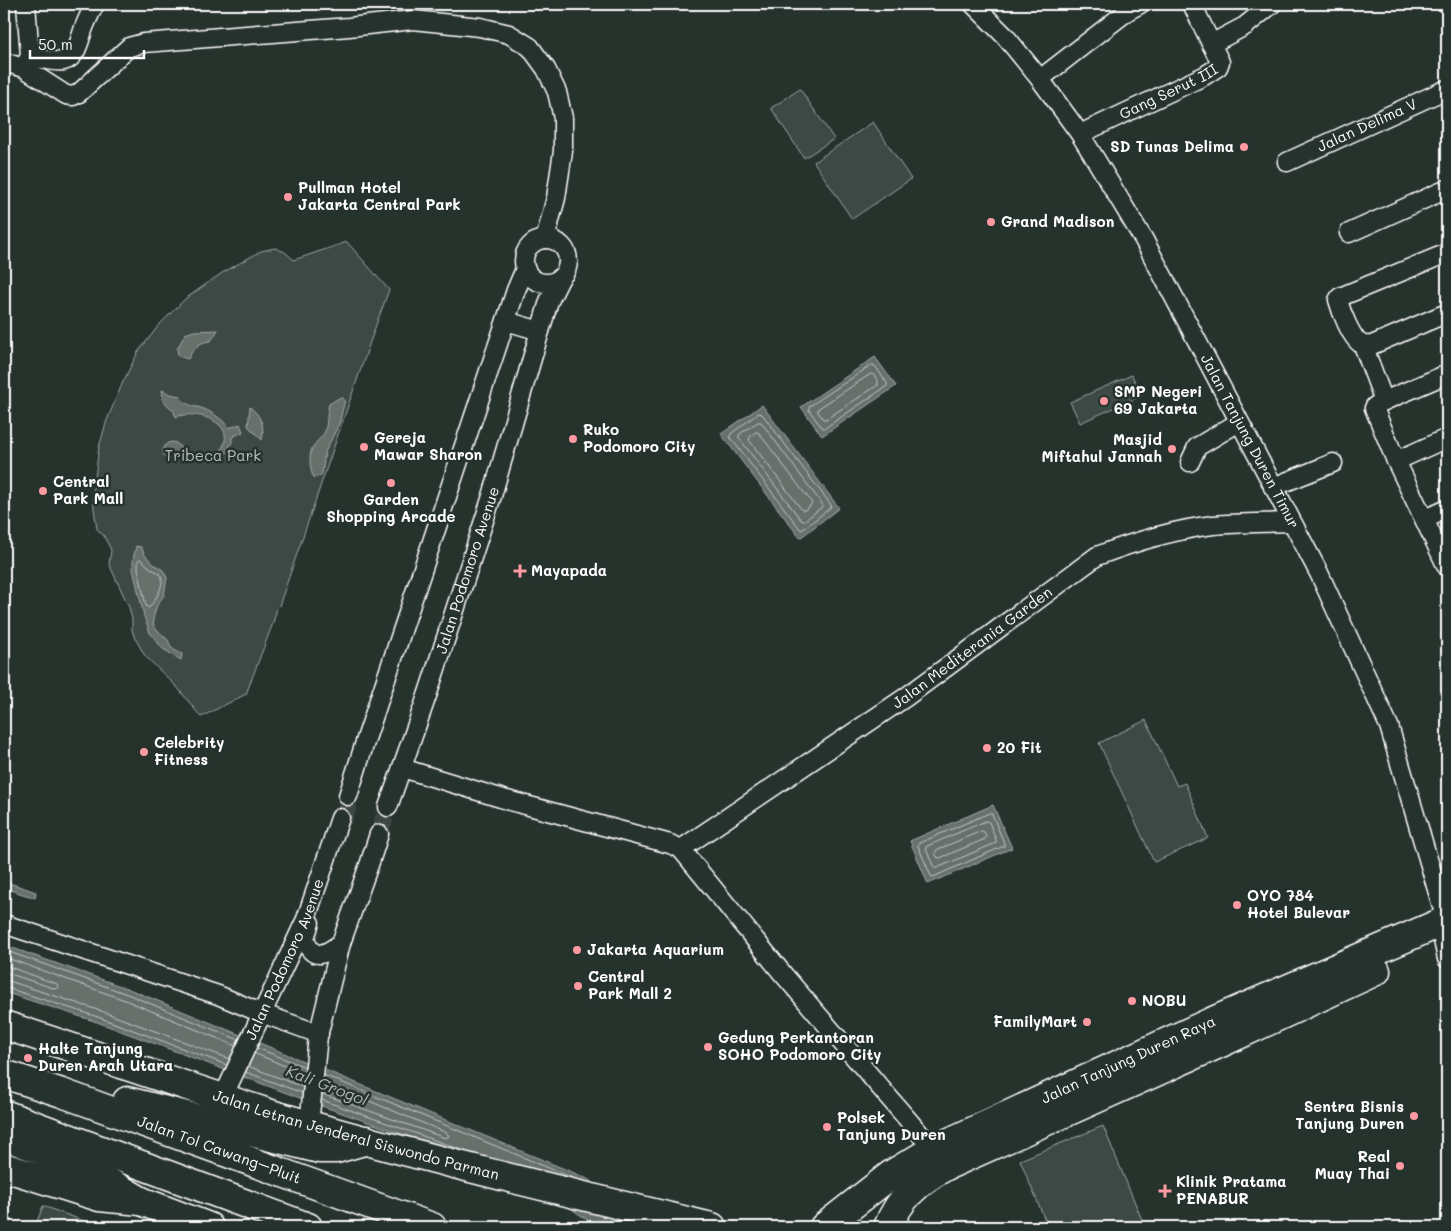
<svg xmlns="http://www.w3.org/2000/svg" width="1451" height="1231" font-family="Mali,sans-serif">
	<rect width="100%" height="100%" fill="#26332d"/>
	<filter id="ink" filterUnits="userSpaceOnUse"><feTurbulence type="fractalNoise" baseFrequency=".02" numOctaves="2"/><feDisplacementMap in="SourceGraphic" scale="10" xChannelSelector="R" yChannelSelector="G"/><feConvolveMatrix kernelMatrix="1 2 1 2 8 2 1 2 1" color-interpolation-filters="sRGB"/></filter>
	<g filter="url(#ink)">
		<g fill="#3e4944" stroke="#9ea4a2">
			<polygon points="800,89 834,139 804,158 771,108"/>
			<polygon points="873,122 911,179 852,219 814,162"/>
			<polygon points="347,242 389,290 377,322 279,606 277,608 273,623 246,694 201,717 177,687 145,656 134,636 132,630 132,619 129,607 109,564 111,550 104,536 97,529 94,509 93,493 99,447 107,420 123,382 138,352 160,324 185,299 222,273 261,251 275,248 285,252 294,260"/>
			<polygon points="1132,375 1141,396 1080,423 1070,402"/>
			<polygon points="1146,720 1177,786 1185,783 1208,838 1154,862 1099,743"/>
			<polygon points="1103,1126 1145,1227 1048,1227 1020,1160"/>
			<polygon points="43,1206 100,1227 35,1227"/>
		</g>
		<g fill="#67706c" stroke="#a4a9a7">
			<path d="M218,330L211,341C198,342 194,348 188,359L178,356L177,349L185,334L194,331Z"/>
			<polygon points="875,357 896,386 822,436 801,407"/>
			<path d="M162,390L170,394L180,396C185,407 194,405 204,409C213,413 224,420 229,428L240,424L243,432L232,437V442L227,453L221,450C239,423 196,409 176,417L173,410L163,401Z"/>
			<path d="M339,398H343L345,400L339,424L325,452L322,474L320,476L314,478C310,472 309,458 311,451C313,443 322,439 325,431C328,422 326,413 329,404Z"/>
			<polygon points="762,405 839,508 800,538 721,434"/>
			<path d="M250,407C261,416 265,426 262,440L248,426Z"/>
			<circle cx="172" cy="451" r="9"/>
			<polygon points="136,546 141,547 145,555 152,563 163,570 167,578 164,595 157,605 153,619 154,627 168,640 171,647 174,650 182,654 181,660 163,649 150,633 144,616 133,569 133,560"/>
			<polygon points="993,805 1012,848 928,884 910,841"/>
			<polygon points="4,881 36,892 35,898 4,888"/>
			<polygon points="4,945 129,989 584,1177 666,1227 598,1227 570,1208 488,1164 316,1104 97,1022 4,992"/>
		</g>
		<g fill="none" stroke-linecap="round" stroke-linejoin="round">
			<g stroke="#c2c6c4" stroke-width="1">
				<polygon points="872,365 875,366 887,383 887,386 825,428 822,428 809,410 809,407"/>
				<polygon points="871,374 873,374 878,381 878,385 826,419 823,419 818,412 818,409"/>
				<polygon points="759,413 762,414 831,505 830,508 802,530 800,529 730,437 731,434"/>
				<polygon points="758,422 761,422 822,504 822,507 804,521 801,520 739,438 739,435"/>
				<polygon points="756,432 759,433 812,503 811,505 805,510 802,510 749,440 750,437"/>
				<path d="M140,559C144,561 146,564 149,567C152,570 157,571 160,574C167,583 154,602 149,608L146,606L138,569V561Z"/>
				<polygon points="990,813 992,814 1004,843 1004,846 933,877 931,876 918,846 918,844"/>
				<polygon points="986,821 989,822 996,840 996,843 937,868 934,868 926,849 926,847"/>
				<polygon points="982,831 984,832 986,836 985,839 940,858 937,857 935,853 937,850"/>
				<polyline points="4,950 127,994 239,1040"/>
				<polyline points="4,957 125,1000 236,1046"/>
				<polyline points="4,965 57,984 59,987 56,989 10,974 4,973"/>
				<polyline points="4,981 9,981 101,1011 230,1059"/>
				<polyline points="4,987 98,1017 227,1065"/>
				<polyline points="257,1048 305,1067"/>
				<polyline points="254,1053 304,1074"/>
				<polyline points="248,1066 303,1087"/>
				<polyline points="246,1072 302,1093"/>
				<polyline points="324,1075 573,1178"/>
				<polyline points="322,1094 445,1138 449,1136 447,1133 323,1082"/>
				<polyline points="322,1100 465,1151"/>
			</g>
			<g stroke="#3c4742" stroke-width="18" stroke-dasharray="18 9" stroke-linecap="butt">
				<polyline points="343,820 351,797"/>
				<polyline points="379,834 388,807"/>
			</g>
			<defs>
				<g id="minor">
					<path id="s1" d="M973,4L1005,36L1040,79L1080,134L1102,170L1144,240L1319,573L1389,726L1446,920"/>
					<polyline points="1211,44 1245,26 1272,4"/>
					<path d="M30,56C40,58 54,63 64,61C78,58 80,36 85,25C88,18 91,11 95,4"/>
					<polyline points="4,62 24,68 66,95 73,96 79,93 129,47 144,43 349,27 413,20 480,27 509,34 530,47 546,69 557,92 563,118 563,151 556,198 545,239"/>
					<polyline points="25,65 30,56 26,4"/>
					<polyline points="1040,79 1129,10 1140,4"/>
					<path id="s2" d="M1080,134L1204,76L1218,67L1220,62L1192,4"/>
					<path id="s3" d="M1287,162L1447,89"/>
					<polyline points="1349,233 1447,189"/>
					<circle cx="546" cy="261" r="22"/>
					<path d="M1447,253L1340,297L1338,300C1341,311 1351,338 1361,344C1364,346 1368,345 1372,345L1447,313"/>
					<polyline points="506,321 540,331"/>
					<polyline points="1363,345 1384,401"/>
					<polyline points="1447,374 1384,401 1375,406 1374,408 1396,461 1447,567"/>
					<polyline points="1396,461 1447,438"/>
					<polyline points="1190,462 1197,447 1239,422"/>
					<polyline points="1273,487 1333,463"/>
					<polyline points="1425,519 1447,509"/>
					<polyline points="402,768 507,800 670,844 681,849 783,974 939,1156"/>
					<polyline points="348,796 367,736 516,290 525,269"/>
					<path id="s4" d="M388,807L428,693L492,496L540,331L549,301L560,279"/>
					<path id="s5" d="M681,849L906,697L1097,556C1134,542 1173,530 1213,525C1239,523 1265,523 1291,522"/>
					<path d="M310,923L305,938C312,963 326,954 341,943"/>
					<polyline points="4,924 218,995 261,1013 319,1034"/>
					<polyline points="1443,940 1447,959"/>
					<path id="s6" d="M223,1097L306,919L340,818"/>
					<polyline points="309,1125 318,1036 341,943 370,862 379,834"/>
				</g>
				<g id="primary">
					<path id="s7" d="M824,1227L892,1174L934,1149L1213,1021L1447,920"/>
					<path d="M888,1227C899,1198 919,1181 946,1166L1223,1042L1376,971"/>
				</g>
				<g id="trunk">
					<path id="s8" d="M4,1025L274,1115C419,1157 566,1192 712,1227"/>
					<polyline points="4,1167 99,1197 141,1201 209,1227"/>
				</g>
				<g id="motorway">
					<path id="s9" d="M4,1074L62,1093L432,1227"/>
					<polyline points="127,1101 319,1149 336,1149 367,1140"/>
					<polyline points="4,1114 308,1227"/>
					<polyline points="4,1136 76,1163 141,1201"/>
				</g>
			</defs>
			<use href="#minor" stroke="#fff" stroke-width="21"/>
			<use href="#primary" stroke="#fff" stroke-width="31"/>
			<use href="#trunk" stroke="#fff" stroke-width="31"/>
			<use href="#motorway" stroke="#fff" stroke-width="31"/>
			<use href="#minor" stroke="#26332d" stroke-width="18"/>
			<use href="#primary" stroke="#26332d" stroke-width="28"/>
			<use href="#trunk" stroke="#26332d" stroke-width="28"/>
			<use href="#motorway" stroke="#26332d" stroke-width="28"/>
		</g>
	</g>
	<g fill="#ff9aa2" stroke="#26332d" stroke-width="2">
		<circle cx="1244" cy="147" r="5"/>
		<circle cx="288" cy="197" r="5"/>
		<circle cx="991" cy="222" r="5"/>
		<circle cx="1104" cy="401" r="5"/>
		<circle cx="573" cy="439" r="5"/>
		<circle cx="364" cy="447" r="5"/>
		<circle cx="1172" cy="449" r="5"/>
		<circle cx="391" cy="483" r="5"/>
		<circle cx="43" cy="491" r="5"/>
		<path d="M517.5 563.5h5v5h5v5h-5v5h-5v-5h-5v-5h5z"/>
		<circle cx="987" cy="748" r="5"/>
		<circle cx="144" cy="752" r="5"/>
		<circle cx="1237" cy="905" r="5"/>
		<circle cx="577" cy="950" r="5"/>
		<circle cx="578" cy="986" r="5"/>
		<circle cx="1132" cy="1001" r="5"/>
		<circle cx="1087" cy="1022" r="5"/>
		<circle cx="708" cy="1047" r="5"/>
		<circle cx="28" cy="1058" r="5"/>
		<circle cx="1414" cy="1116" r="5"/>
		<circle cx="827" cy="1127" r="5"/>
		<circle cx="1400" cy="1166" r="5"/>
		<path d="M1162.5 1183.5h5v5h5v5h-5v5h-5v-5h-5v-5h5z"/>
	</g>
	<g text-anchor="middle" stroke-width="5" stroke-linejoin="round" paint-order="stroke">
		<g font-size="15" fill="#fff" stroke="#26332d">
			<text dy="5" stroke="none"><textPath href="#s2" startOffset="98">Gang Serut III</textPath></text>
			<text dy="5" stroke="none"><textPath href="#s3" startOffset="88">Jalan Delima V</textPath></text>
			<text dy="5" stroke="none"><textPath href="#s1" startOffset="520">Jalan Tanjung Duren Timur</textPath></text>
			<text dy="5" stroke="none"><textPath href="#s4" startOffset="250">Jalan Podomoro Avenue</textPath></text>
			<text dy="5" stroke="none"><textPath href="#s5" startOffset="354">Jalan Mediterania Garden</textPath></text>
			<text dy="5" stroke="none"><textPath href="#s6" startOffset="151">Jalan Podomoro Avenue</textPath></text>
			<text dy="5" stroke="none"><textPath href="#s7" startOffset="349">Jalan Tanjung Duren Raya</textPath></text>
			<text dy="5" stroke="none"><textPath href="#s8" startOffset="369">Jalan Letnan Jenderal Siswondo Parman</textPath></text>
			<text dy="5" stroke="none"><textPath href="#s9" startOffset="228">Jalan Tol Cawang–Pluit</textPath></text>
		</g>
		<g font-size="15" font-weight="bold" fill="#fff" stroke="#26332d" text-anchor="start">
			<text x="1234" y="152" text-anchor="end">SD Tunas Delima</text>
			<text x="298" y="193">Pullman Hotel<tspan x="298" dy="17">Jakarta Central Park</tspan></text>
			<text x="1001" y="227">Grand Madison</text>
			<text x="1114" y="397">SMP Negeri<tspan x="1114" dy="17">69 Jakarta</tspan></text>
			<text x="583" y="435">Ruko<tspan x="583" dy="17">Podomoro City</tspan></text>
			<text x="374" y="443">Gereja<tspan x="374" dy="17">Mawar Sharon</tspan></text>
			<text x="1162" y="445" text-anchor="end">Masjid<tspan x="1162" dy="17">Miftahul Jannah</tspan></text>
			<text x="53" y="487">Central<tspan x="53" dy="17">Park Mall</tspan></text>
			<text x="391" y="505" text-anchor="middle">Garden<tspan x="391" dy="17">Shopping Arcade</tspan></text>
			<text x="531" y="576">Mayapada</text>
			<text x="154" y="748">Celebrity<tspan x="154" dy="17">Fitness</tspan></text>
			<text x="997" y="753">20 Fit</text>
			<text x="1247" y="901">OYO 784<tspan x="1247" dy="17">Hotel Bulevar</tspan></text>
			<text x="587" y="955">Jakarta Aquarium</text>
			<text x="588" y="982">Central<tspan x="588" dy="17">Park Mall 2</tspan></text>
			<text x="1142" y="1006">NOBU</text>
			<text x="1077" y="1027" text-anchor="end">FamilyMart</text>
			<text x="718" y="1043">Gedung Perkantoran<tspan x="718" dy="17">SOHO Podomoro City</tspan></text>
			<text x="38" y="1054">Halte Tanjung<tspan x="38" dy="17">Duren Arah Utara</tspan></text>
			<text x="1404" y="1112" text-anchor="end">Sentra Bisnis<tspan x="1404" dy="17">Tanjung Duren</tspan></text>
			<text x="837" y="1123">Polsek<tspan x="837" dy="17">Tanjung Duren</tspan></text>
			<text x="1390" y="1162" text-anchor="end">Real<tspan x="1390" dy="17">Muay Thai</tspan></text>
			<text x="1176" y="1187">Klinik Pratama<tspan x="1176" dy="17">PENABUR</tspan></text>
		</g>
		<g font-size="15" fill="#bbbfbe" stroke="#26332d">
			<text x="213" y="461">Tribeca Park</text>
		</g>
		<g font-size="16" font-style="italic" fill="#b3b8b6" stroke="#26332d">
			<text transform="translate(327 1085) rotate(21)" y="6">Kali Grogol</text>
		</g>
	</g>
	<rect width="1451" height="1231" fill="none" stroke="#26332d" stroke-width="20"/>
	<rect x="10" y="10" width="1431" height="1211" fill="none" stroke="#fff" stroke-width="2" filter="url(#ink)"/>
	<path d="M30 50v8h114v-8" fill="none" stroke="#ffffff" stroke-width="2.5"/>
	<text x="38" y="50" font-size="15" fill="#ffffff" stroke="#26332d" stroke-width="4" paint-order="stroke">50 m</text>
</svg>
